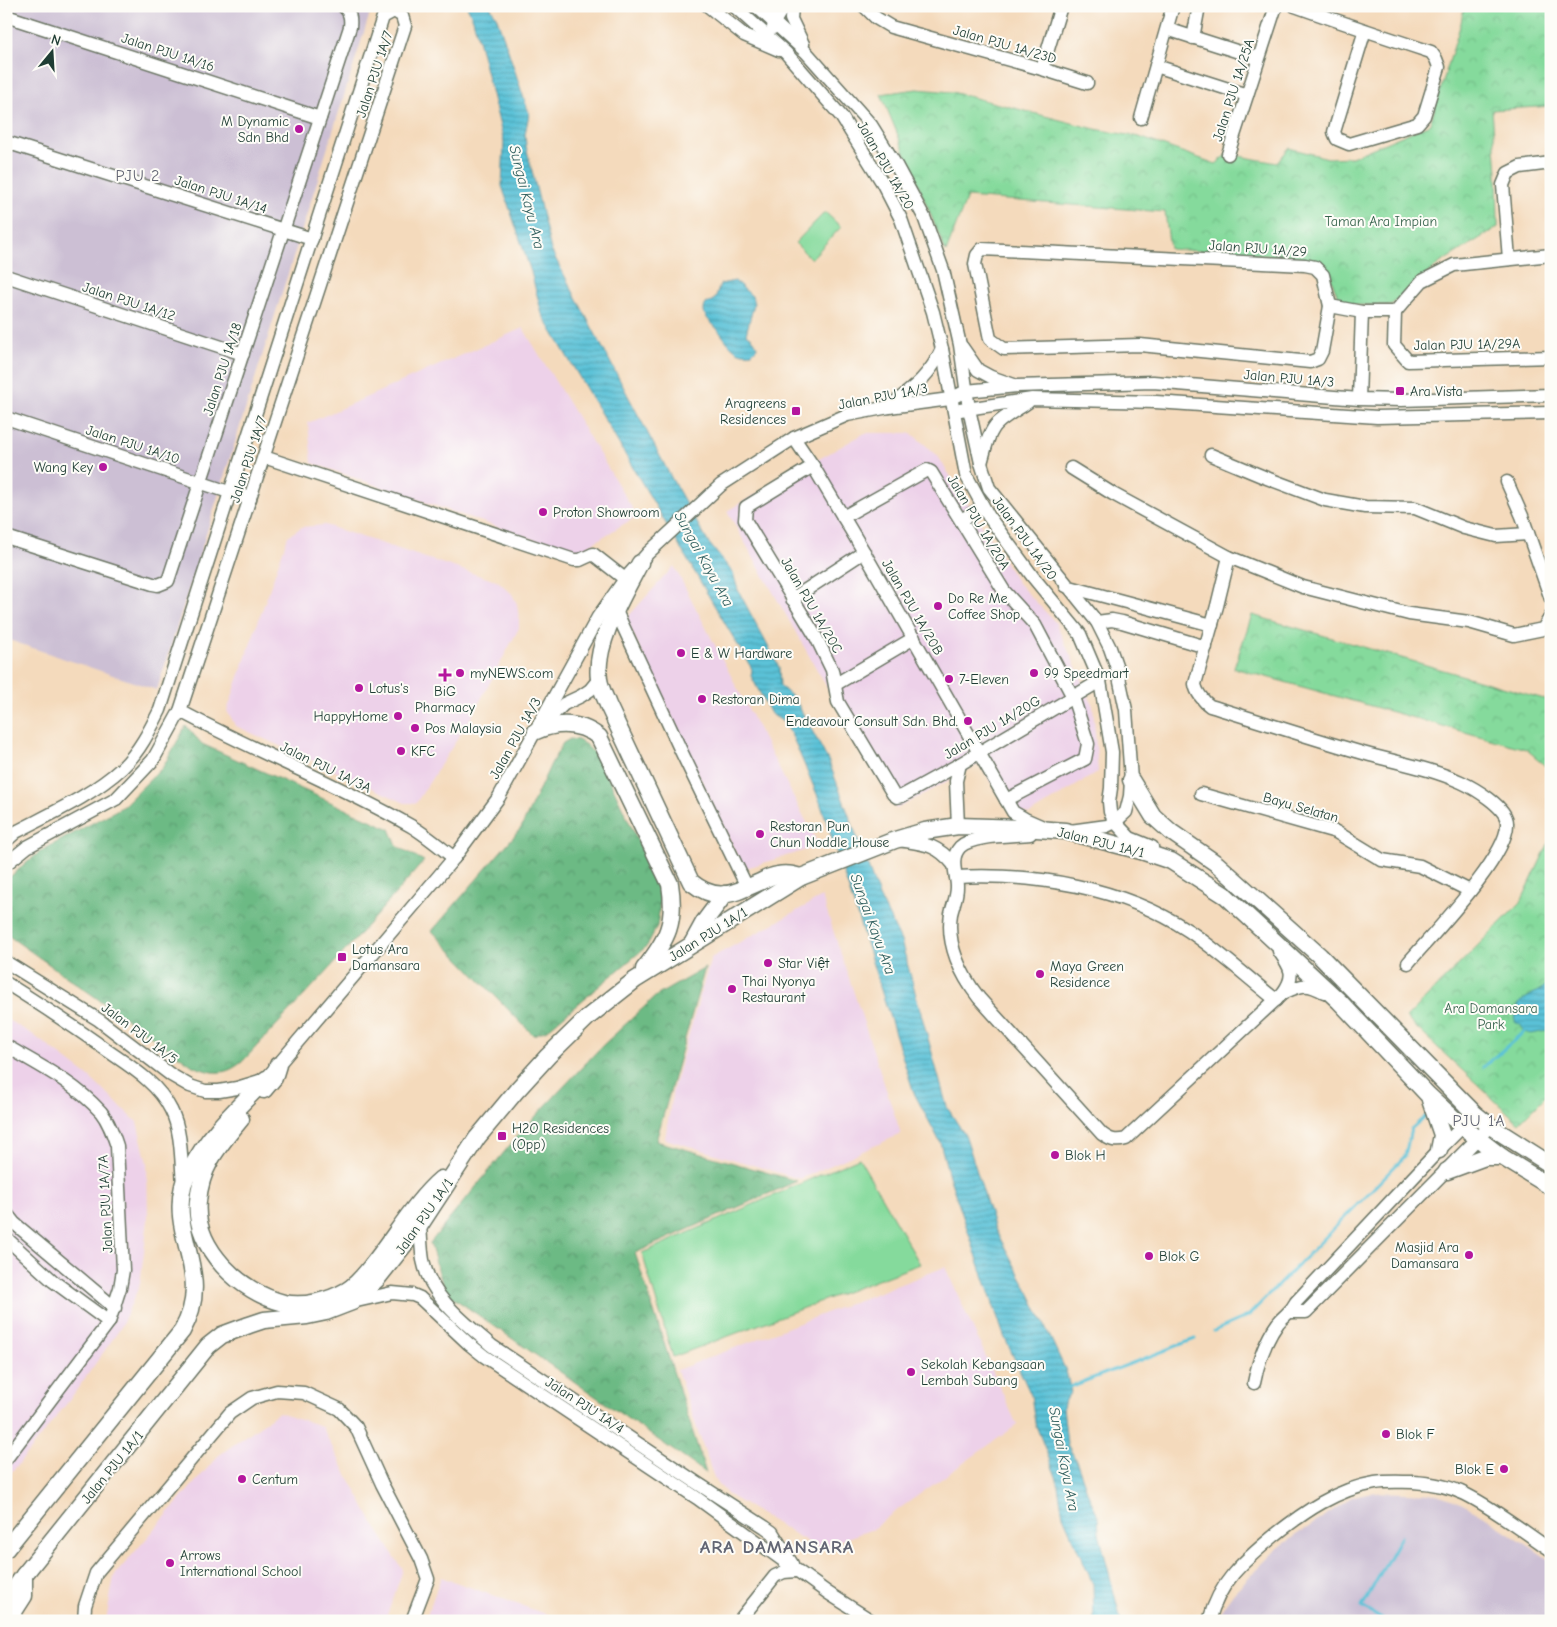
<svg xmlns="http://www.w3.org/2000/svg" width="1557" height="1627" font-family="'Comic Neue',sans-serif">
	<defs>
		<pattern id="forest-crowns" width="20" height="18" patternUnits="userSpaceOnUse" patternTransform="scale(1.25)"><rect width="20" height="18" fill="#6cba84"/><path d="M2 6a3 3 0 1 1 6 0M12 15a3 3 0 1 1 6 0" fill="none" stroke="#58986d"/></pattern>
		<pattern id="park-crowns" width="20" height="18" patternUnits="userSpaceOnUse" patternTransform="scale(1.25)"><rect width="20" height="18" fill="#85da9c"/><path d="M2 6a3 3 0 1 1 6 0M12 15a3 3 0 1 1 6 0" fill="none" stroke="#72bc87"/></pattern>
		<pattern id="water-rules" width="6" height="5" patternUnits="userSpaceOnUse" patternTransform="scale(1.25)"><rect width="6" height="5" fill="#5bc2d8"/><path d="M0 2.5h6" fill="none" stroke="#4b9fb0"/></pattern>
	</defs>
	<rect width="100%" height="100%" fill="#fdfcf7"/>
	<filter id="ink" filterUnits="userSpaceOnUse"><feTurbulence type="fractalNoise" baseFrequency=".02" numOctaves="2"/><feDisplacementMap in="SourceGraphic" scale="10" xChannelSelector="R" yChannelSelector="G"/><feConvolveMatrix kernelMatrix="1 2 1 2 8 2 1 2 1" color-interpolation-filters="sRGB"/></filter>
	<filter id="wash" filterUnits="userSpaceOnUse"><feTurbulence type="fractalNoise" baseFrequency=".0096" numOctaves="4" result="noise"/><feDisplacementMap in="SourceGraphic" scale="20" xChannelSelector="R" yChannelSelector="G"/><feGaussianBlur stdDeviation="1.12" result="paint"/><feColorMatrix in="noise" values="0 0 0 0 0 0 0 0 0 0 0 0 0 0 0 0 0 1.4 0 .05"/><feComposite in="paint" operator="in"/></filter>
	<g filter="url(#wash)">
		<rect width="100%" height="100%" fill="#f4dabc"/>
		<g fill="#edd1e9">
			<polygon points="523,328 637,516 575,554 312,463 308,423"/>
			<polygon points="865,433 911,433 937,455 1018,583 1055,622 1082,680 1093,706 1098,772 1030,814 1013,812 979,764 896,809 727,511"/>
			<polygon points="325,525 499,582 512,594 517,604 519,620 519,628 472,716 416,803 405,803 236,726 227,711 288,536 302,527"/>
			<polygon points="674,566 819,846 743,869 626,619"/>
			<polygon points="822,897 901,1134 800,1179 665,1139 673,1089 711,958"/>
			<polygon points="6,1019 32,1034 88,1076 137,1122 147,1163 148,1219 140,1284 120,1329 68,1402 18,1465 6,1477"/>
			<polygon points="945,1267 1017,1425 889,1516 873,1529 818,1548 727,1494 714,1478 677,1370"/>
			<polygon points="279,1412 321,1426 372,1521 403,1570 385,1621 106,1621 114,1576 218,1456"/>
			<polygon points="441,1577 565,1621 425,1621"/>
		</g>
		<g fill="#ccbfd4">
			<polygon points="6,6 360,6 371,10 157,690 6,639"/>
			<polygon points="1372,1492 1436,1494 1455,1500 1483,1515 1551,1561 1551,1621 1219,1621 1223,1607 1234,1592 1278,1548 1354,1496"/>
		</g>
		<g fill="url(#forest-crowns)" stroke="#467c5c">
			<path d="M186,726L202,744L390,829L397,846L424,861L329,969L242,1062C224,1076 213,1074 193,1066L6,934V880L41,851L122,807L163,767Z"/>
			<polygon points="570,739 578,740 586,745 599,758 647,860 660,894 659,913 657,926 647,946 547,1030 533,1035 432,931 521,828 551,764 563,743"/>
			<polygon points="705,968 656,1141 797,1181 635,1253 706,1473 445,1292 430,1243 519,1134 602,1046 656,996"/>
		</g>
		<g fill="url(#park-crowns)" stroke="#528c68">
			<polygon points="1464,6 1548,6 1551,8 1551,106 1492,110 1497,172 1498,227 1440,263 1391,305 1358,305 1340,302 1327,268 1290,257 1170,249 1165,212 967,197 946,252 881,94 917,89 952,92 1095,129 1139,137 1216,164 1228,154 1277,163 1289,148 1328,158 1352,157 1430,124 1461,23"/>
			<polygon points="1252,615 1551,701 1551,770 1526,749 1234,668"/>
			<polygon points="1551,838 1551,1091 1519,1123 1406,1018 1521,902"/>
		</g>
		<g fill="#85da9c" stroke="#528c68">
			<polygon points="825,212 841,227 811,259 795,243"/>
			<polygon points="859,1158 920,1264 673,1357 642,1253"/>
		</g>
		<g fill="url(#water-rules)" stroke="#3d8086">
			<polygon points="467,6 490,6 496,16 508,50 529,114 525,134 526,146 551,250 672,479 708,542 733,573 738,590 779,667 780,686 795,699 829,762 879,896 901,941 947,1107 966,1137 995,1229 1031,1296 1066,1371 1071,1392 1065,1400 1063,1407 1067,1444 1076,1460 1090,1499 1098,1515 1099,1533 1121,1621 1094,1621 1093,1584 1063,1516 1057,1479 1035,1423 1031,1395 1004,1336 949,1176 940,1142 914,1093 851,896 819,799 793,738 784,722 771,714 751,676 752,669 542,314 531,272 502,186 504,142 473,19"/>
			<path d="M735,281L752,296L754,304L746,334C752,337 756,341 757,348L752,353C734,356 728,342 718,330C712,322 699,315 706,304L715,299L720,284Z"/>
			<polygon points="1551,983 1551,1030 1531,1034 1524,1032 1521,1025 1515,1022 1516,1011 1520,1002"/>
		</g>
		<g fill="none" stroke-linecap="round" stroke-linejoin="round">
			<g stroke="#5bc2d8" stroke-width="3">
				<polyline points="1483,1067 1526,1030"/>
				<polyline points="1214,1331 1248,1316 1405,1156 1411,1129 1428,1114"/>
				<polyline points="1067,1388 1195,1339"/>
				<polyline points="1385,1621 1362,1607 1401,1536"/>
			</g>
		</g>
	</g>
	<g filter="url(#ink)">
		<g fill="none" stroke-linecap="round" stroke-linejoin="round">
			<defs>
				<g id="minor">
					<polyline points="708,6 744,35 779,50"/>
					<polyline points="734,6 786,53 841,116 882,182 901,219 933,312 942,349 966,475 989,517 1033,577 1080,634 1100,681 1112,752 1111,788 1109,802 1110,812 1115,822 1130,838 1152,847"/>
					<polyline points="756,6 806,52 871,125 897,167 924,217 943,270 960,345 969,409 981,463 989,488 1097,622 1110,648 1117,668 1126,710 1131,780 1130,796 1126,812 1115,822 1107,826 1070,831"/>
					<polyline points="792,6 791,19 803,44"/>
					<polyline points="864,6 876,18 891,27 1042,69 1087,83"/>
					<path d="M1295,6C1340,22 1385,37 1431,52L1436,59L1439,67L1424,116L1417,124L1349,144L1337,139L1334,132L1365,30"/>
					<polyline points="6,16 320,118"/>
					<polyline points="773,28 774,22 784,6"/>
					<polyline points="1167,29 1258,58"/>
					<polyline points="1193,38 1199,6"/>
					<polyline points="1156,66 1247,95"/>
					<polyline points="1042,69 1061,6"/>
					<polyline points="1141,118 1173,6"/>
					<polyline points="6,142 312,239"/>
					<polyline points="1228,154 1276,6"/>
					<polygon points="982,249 1305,265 1315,267 1323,275 1330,306 1322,351 1318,359 1310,362 1140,345 1004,349 990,339 975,264 977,255"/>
					<polyline points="1509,259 1503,185 1508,173 1520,167 1551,163"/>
					<polyline points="6,276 243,354"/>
					<polyline points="1330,306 1362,312 1395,312"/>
					<polyline points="1395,312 1394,345 1408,361 1551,357"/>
					<polyline points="1395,312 1422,281 1454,265 1551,255"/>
					<polyline points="962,347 978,370 991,377 1014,385"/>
					<polyline points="1359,399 1362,312"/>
					<path d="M889,407C912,389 930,376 942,349"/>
					<polyline points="960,410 1032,399 1156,402 1377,417 1551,413"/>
					<polyline points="6,418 250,499"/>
					<polyline points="794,438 813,466 864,552 1013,812 1025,819 1041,826"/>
					<polyline points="1211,455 1264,477 1325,500 1365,507 1415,508 1464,528 1496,536 1528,534"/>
					<polyline points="264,457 574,560 580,560 593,554 630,583"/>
					<path d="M981,463C985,450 988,432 998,423C1007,415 1018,409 1028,402"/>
					<polyline points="813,466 746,507 745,520 816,637 832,670 838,702 893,794 897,797 902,796 960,764 1100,681"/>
					<polyline points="1071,468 1113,494 1229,557 1303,587 1409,614 1469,622 1514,635 1543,629 1551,616"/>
					<polyline points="1507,482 1522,516 1551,599"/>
					<polyline points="843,517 927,470 931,472 1004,591 1035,625 1073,697 1088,744 1085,759 1006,800"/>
					<polyline points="961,520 983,507"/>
					<path d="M6,537L153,584L158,585L168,581L350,27C351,18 350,12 343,6"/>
					<path d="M1229,557L1217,606L1195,684C1196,692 1204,702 1210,706C1263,722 1316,740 1370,755C1400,763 1432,769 1461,782C1474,788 1507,807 1507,823C1509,856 1431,936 1408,963"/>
					<polyline points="1066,586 1212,625"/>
					<polyline points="792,599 864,552"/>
					<polyline points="616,611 682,753 747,887"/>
					<polyline points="1097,622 1112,620 1122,622 1206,647"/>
					<polyline points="836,684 914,638"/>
					<path d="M180,711C256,752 336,783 411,826C426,835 440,847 454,858"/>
					<polyline points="545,722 564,704 581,696 590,690 599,679"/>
					<polyline points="1201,794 1336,832 1382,860 1420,866 1470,891"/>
					<polyline points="958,826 956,781 960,764"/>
					<path d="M1030,834C1013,836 972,835 960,847C949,859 957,874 957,887C957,897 953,905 951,914C946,944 961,975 979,998L1102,1134C1110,1140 1115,1142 1126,1139L1283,993C1296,975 1291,968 1279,951"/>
					<path d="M898,840C923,844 936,843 953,864"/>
					<path d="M6,841L16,832C52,813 91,796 122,768C139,752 150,730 160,710L383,17L394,11L402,16L405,26L180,711L153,760L116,799L27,847L6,864"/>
					<path d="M956,877C1035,873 1122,887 1189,931C1220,952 1247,977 1276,1000"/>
					<polyline points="6,962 99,1020 171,1075 190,1086 205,1091 219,1091 237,1088 266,1079 454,858 499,797 598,617 625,579 648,553 721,485 794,438 847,415 889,407 950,399 966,391 1017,386 1153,382 1359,399 1401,400 1551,395"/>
					<path d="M6,983C41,1005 75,1027 108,1051C131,1067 158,1083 171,1110C182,1131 181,1161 183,1185"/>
					<path d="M1283,993C1301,985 1306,982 1324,992"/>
					<path d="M6,1046C39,1065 75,1083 101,1112C109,1122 113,1134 117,1146L123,1270L120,1288L109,1322L6,1459"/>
					<polyline points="6,1213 14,1223 115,1308"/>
					<path d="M420,1225C421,1236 421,1249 423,1260C430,1297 464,1322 492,1346L697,1483L765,1527L772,1532L792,1564"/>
					<polyline points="6,1238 53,1281 109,1322"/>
					<polyline points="352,1302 392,1293 413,1295 420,1298 469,1344 484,1356 697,1498 828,1593 872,1621"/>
					<polyline points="1291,1312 1306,1312 1490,1126"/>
					<path d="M1254,1383C1258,1362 1265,1341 1278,1323C1285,1314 1290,1314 1296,1302L1439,1150L1475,1114"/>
					<polyline points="84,1621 85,1606 96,1573 230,1413 252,1398 277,1391 304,1393 339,1409 356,1427 382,1484 421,1559 428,1579 412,1621"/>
					<polyline points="739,1621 775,1576 784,1572 796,1571"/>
					<path d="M1209,1621C1220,1580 1244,1561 1275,1535C1304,1512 1337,1489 1375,1483C1387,1481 1400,1482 1413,1482C1430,1483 1449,1486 1465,1494C1495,1509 1523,1531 1551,1550"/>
				</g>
				<g id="major">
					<path d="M640,563C624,594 594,643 599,679C600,687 605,697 608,705L691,882C717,903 732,894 760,882C765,879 772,876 778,875C786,873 793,875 801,877"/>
					<path d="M536,731C558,722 580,722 599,737L670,884C676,922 668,939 644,969"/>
					<polyline points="1131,780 1153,816 1171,832 1217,864 1320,956 1475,1114 1490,1126 1551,1165"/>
					<polyline points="693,942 704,922 725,894"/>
					<polyline points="264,1090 274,1078 278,1065"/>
					<polyline points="1430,1100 1442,1135 1439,1150"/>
					<path d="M241,1119C219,1146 201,1165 198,1201C193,1248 241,1293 284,1303C304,1307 329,1301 346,1291C357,1285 365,1274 373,1264C394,1238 416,1200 441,1179"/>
					<polyline points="1447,1171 1485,1157 1502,1157"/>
					<path d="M6,1549L182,1331C214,1275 170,1238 183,1186C184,1181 188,1175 191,1169C208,1134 239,1107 266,1079"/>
					<polyline points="6,1601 24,1575 208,1346 222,1335 249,1325 264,1320 307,1316 326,1312 352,1302 377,1279 420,1225 477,1138 517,1090 548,1056 588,1017 635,980 801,877 895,840 925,831 958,826 1023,828 1065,831 1141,851 1171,861 1226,896 1339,1001 1428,1095 1463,1127 1502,1157 1551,1187"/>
					<polyline points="8,1621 24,1596 24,1575"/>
				</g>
			</defs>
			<use href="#minor" stroke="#6a7464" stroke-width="15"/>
			<use href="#major" stroke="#6a7464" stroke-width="19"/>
			<use href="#minor" stroke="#fff" stroke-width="12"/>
			<use href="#major" stroke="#fff" stroke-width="16"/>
		</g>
	</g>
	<g fill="#b5179e" stroke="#fdfcf7" stroke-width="2">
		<circle cx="299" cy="129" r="5"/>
		<rect x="1395" y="386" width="10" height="10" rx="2.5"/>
		<rect x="791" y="406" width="10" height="10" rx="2.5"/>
		<circle cx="103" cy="467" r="5"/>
		<circle cx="543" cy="512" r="5"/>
		<circle cx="938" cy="606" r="5"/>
		<circle cx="681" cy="653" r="5"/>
		<circle cx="460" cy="673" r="5"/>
		<circle cx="1034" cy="673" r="5"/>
		<path d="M442.5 667.5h5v5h5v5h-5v5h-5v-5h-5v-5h5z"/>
		<circle cx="949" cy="679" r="5"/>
		<circle cx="359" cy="688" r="5"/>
		<circle cx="702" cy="699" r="5"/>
		<circle cx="398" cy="716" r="5"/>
		<circle cx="968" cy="721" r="5"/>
		<circle cx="415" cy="728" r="5"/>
		<circle cx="401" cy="751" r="5"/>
		<circle cx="760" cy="834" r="5"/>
		<rect x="337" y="952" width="10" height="10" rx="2.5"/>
		<circle cx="768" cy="963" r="5"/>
		<circle cx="1040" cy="974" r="5"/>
		<circle cx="732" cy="989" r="5"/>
		<rect x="497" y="1131" width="10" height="10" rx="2.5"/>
		<circle cx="1055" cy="1155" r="5"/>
		<circle cx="1469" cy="1255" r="5"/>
		<circle cx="1149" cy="1256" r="5"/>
		<circle cx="911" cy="1372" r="5"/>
		<circle cx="1386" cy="1434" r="5"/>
		<circle cx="1504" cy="1469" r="5"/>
		<circle cx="242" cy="1479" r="5"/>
		<circle cx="170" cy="1563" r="5"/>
	</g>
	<g text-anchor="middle" stroke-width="4" stroke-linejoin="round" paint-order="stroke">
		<g font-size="14" fill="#1f3d34" stroke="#fdfcf7">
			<text transform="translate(1005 44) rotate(16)" y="5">Jalan PJU 1A/23D</text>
			<text transform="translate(168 52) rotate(18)" y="5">Jalan PJU 1A/16</text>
			<text transform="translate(374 74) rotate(-72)" y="5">Jalan PJU 1A/7</text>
			<text transform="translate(1233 90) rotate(-72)" y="5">Jalan PJU 1A/25A</text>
			<text transform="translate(886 165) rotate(60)" y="5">Jalan PJU 1A/20</text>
			<text transform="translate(221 194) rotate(18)" y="5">Jalan PJU 1A/14</text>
			<text transform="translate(1258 248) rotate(4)" y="5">Jalan PJU 1A/29</text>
			<text transform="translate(129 301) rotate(18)" y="5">Jalan PJU 1A/12</text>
			<text transform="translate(1467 344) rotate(-1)" y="5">Jalan PJU 1A/29A</text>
			<text transform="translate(222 369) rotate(-72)" y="5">Jalan PJU 1A/18</text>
			<text transform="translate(1289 378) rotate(5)" y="5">Jalan PJU 1A/3</text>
			<text transform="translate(883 396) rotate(-11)" y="5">Jalan PJU 1A/3</text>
			<text transform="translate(133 444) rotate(18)" y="5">Jalan PJU 1A/10</text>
			<text transform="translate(248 459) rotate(-72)" y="5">Jalan PJU 1A/7</text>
			<text transform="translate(979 522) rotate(59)" y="5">Jalan PJU 1A/20A</text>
			<text transform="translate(1025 538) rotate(54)" y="5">Jalan PJU 1A/20</text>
			<text transform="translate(812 605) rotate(60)" y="5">Jalan PJU 1A/20C</text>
			<text transform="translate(913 607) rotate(60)" y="5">Jalan PJU 1A/20B</text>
			<text transform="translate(992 727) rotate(-31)" y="5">Jalan PJU 1A/20G</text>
			<text transform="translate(515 738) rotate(-61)" y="5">Jalan PJU 1A/3</text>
			<text transform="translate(326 767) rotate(26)" y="5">Jalan PJU 1A/3A</text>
			<text transform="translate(1301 807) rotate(16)" y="5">Bayu Selatan</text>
			<text transform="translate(1101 842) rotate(14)" y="5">Jalan PJU 1A/1</text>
			<text transform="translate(708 934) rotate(-32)" y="5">Jalan PJU 1A/1</text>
			<text transform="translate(140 1033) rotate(37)" y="5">Jalan PJU 1A/5</text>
			<text transform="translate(105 1204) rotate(-93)" y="5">Jalan PJU 1A/7A</text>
			<text transform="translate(424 1216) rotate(-55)" y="5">Jalan PJU 1A/1</text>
			<text transform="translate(585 1405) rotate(33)" y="5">Jalan PJU 1A/4</text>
			<text transform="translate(112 1467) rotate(-51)" y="5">Jalan PJU 1A/1</text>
		</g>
		<g font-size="14" fill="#1f3d34" stroke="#fdfcf7" text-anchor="start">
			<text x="289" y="126" text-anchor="end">M Dynamic<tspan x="289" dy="16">Sdn Bhd</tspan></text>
			<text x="1410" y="396">Ara Vista</text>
			<text x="786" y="408" text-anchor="end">Aragreens<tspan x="786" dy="16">Residences</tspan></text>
			<text x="93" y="472" text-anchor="end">Wang Key</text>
			<text x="553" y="517">Proton Showroom</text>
			<text x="948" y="603">Do Re Me<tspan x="948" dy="16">Coffee Shop</tspan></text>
			<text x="691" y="658">E &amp; W Hardware</text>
			<text x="470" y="678">myNEWS.com</text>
			<text x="1044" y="678">99 Speedmart</text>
			<text x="959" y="684">7-Eleven</text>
			<text x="369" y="693">Lotus's</text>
			<text x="445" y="696" text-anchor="middle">BiG<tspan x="445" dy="16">Pharmacy</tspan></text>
			<text x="712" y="704">Restoran Dima</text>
			<text x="388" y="721" text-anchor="end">HappyHome</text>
			<text x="958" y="726" text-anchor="end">Endeavour Consult Sdn. Bhd.</text>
			<text x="425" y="733">Pos Malaysia</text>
			<text x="411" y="756">KFC</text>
			<text x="770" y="831">Restoran Pun<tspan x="770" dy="16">Chun Noddle House</tspan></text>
			<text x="352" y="954">Lotus Ara<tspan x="352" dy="16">Damansara</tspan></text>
			<text x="778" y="968">Star Việt</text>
			<text x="1050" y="971">Maya Green<tspan x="1050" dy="16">Residence</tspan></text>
			<text x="742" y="986">Thai Nyonya<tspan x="742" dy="16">Restaurant</tspan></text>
			<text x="512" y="1133">H2O Residences<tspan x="512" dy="16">(Opp)</tspan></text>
			<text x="1065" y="1160">Blok H</text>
			<text x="1459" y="1252" text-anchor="end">Masjid Ara<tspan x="1459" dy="16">Damansara</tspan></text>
			<text x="1159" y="1261">Blok G</text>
			<text x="921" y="1369">Sekolah Kebangsaan<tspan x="921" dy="16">Lembah Subang</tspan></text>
			<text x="1396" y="1439">Blok F</text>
			<text x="1494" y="1474" text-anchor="end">Blok E</text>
			<text x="252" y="1484">Centum</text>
			<text x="180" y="1560">Arrows<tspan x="180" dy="16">International School</tspan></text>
		</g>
		<g font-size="14" fill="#38644e" stroke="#fdfcf7">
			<text x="1381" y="226">Taman Ara Impian</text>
			<text x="1491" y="1013">Ara Damansara<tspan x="1491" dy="16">Park</tspan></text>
		</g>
		<g font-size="15" font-style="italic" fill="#2e5e5d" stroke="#fdfcf7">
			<text transform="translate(527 197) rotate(76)" y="5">Sungai Kayu Ara</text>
			<text transform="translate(704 559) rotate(61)" y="5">Sungai Kayu Ara</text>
			<text transform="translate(873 924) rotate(70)" y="5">Sungai Kayu Ara</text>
			<text transform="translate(1064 1459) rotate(79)" y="5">Sungai Kayu Ara</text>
		</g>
		<g font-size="16" letter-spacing="1" fill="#626573" stroke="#fdfcf7">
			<text x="138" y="181">PJU 2</text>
			<text x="1479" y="1126">PJU 1A</text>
		</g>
		<g font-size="19" font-weight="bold" letter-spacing="1" fill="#626573" stroke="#fdfcf7">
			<text x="777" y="1553">ARA DAMANSARA</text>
		</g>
	</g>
	<rect width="1557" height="1627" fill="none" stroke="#fdfcf7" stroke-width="25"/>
	<g transform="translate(52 52) rotate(18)" stroke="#fdfcf7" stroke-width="4" paint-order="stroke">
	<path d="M0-4L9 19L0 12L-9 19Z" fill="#1f3d34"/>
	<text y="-8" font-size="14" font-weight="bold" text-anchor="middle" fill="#1f3d34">N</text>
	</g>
</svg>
